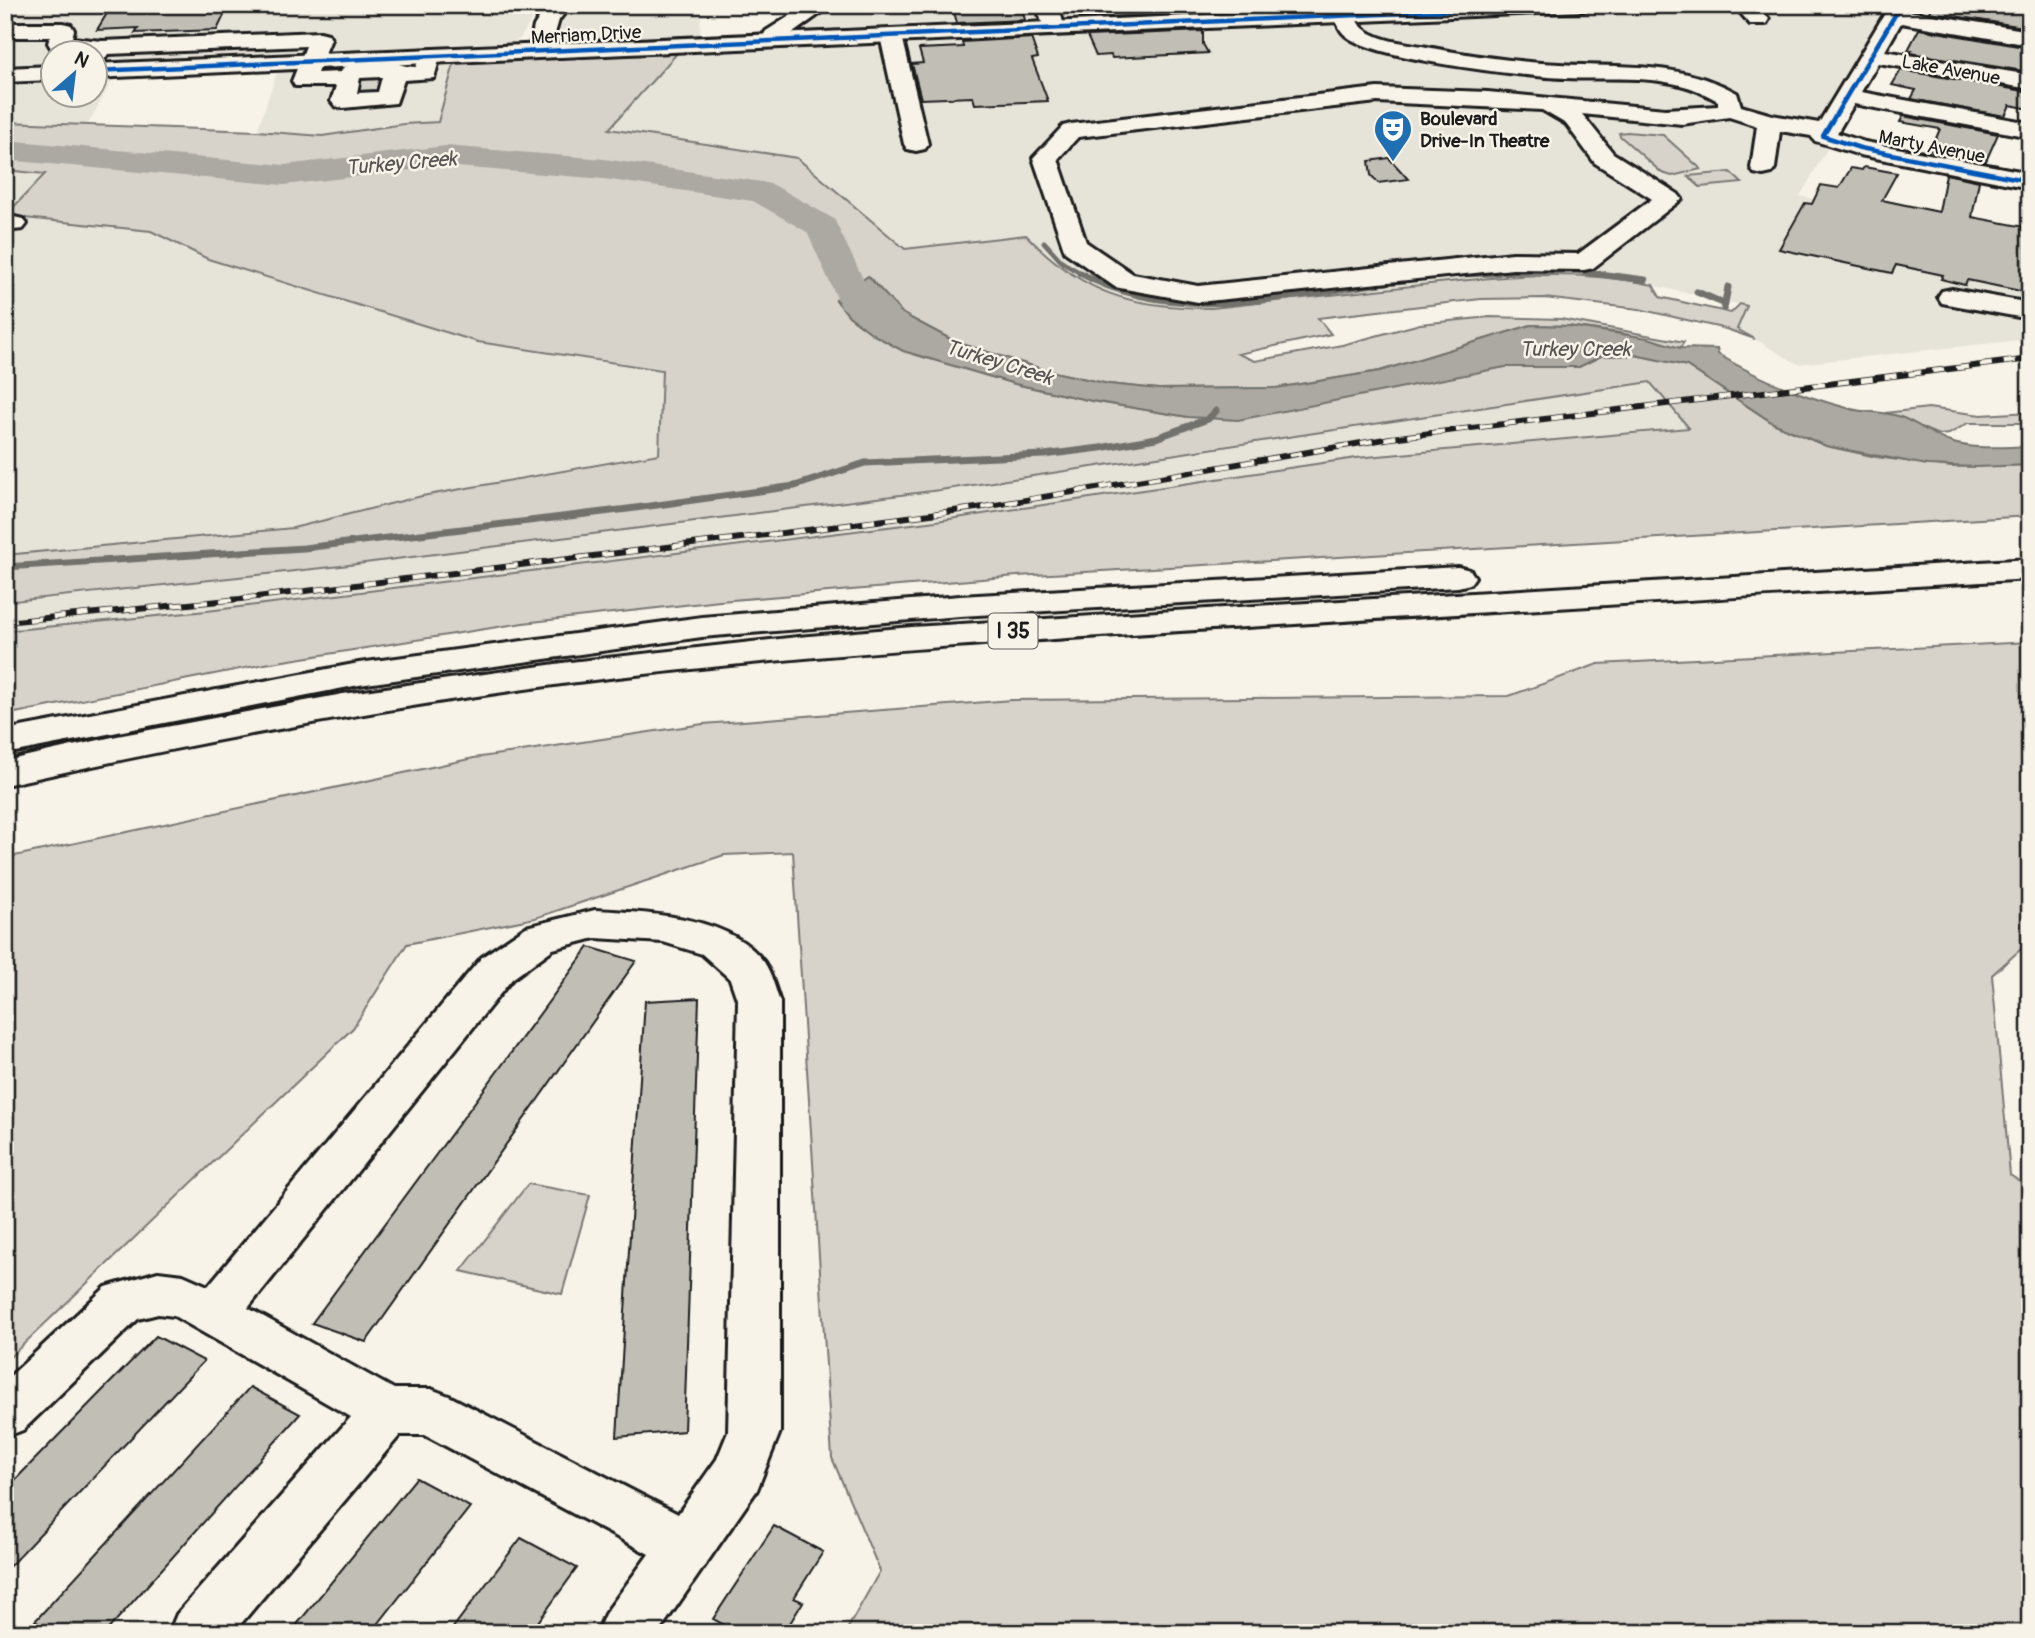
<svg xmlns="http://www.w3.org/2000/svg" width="2035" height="1638" font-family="Pangolin,sans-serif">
	<rect width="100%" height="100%" fill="#f7f3e8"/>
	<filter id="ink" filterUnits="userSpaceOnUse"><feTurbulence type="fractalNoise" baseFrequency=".0143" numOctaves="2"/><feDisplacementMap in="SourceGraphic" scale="14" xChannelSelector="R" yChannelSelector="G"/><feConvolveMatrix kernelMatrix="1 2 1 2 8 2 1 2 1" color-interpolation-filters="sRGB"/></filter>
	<g filter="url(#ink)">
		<g fill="#e6e3d9">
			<polygon points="5,5 241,5 241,8 522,5 536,12 520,39 501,47 95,64 94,52 52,52 52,66 5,68"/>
			<polygon points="827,5 1249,5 1250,6 1237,14 807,33 795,31"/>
			<polygon points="1614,5 1893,5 1830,144 1800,196 2030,244 2030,339 1798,364 1737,329 1746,306 1628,280 1561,273 1496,276 1212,308 1149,304 1121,299 1076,279 1044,254 1026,235 905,249 797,158 609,129 680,50"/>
			<polygon points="701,6 700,38 558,44 552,41 560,12"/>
			<polygon points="455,60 438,123 404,124 322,136 257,131 278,69"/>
			<polygon points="114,77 87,126 5,122 5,82 52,80 52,94 94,94 95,78"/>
			<polygon points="5,170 45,174 5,215"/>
			<polygon points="5,216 152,231 208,259 478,342 662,369 659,454 422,496 293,528 5,555"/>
			<polygon points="1650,382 1689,428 1352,459 936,521 207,611 5,631 5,602 341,566 940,490"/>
		</g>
		<g fill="#d7d3cb" stroke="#7a7874" stroke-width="2">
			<path d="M680,50L609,129L797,158L905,249L1026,235C1083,294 1131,308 1212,308C1276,301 1340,294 1403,287C1488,277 1569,267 1653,285L1660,297L1731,313L1740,304L1747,306L1737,329L1755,339L1726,329L1639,309L1544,298L1481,299L1318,318L1331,334L1238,354L1255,361L1342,345L1420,324L1490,317L1561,319L1684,342L1680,348L1621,333L1568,326L1531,325L1380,371L1276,388L1158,389L1109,384L1045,370L956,342L903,314L868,276L836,300L849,316L874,335L904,351L1015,384L1092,401L1188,417L1505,367H1579L1601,356L1636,355L1687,366L1773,423L1826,446L1876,457L1951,467L2030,465V516L1017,576L720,601L523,623L265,664L5,715V631L207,611L936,521L1356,458L1689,428L1650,382L940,490L341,566L5,602V555L293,528L422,496L659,454L662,370L478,342L208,259L151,231L5,216L45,174L5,170V122L257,131L322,136L404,124L438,122L455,60Z"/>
			<polygon points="1627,132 1663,135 1701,169 1672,176 1662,173 1620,136 1619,133"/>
			<polygon points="1730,172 1742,183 1700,187 1688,176"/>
			<polygon points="1928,408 1981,415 2030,412 2030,423 1968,423 1949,434 1939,435 1885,413"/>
			<polygon points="2030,642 2030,941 1992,975 2010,1175 2030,1188 2030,1633 845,1633 880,1571 832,1458 793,852 724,855 535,918 407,944 353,1028 5,1362 5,858 474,758 703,724 1012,700 1509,696 1598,664"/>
			<polygon points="528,1184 590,1195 562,1294 461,1271"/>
		</g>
		<path fill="#aca9a2" stroke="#72716c" stroke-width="2" d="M868,276L903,314L956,342L1045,370L1109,384L1158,389L1276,388L1380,371L1531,325L1568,326L1648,338L1680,348L1717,349L1718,354C1758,379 1805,397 1851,409C1866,413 1882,411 1898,416C1917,422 1934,437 1950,442C1974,450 2005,447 2030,446V465L1975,467L1927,465L1826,446L1773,423L1687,366L1635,355L1601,356L1579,367H1505L1238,420L1188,417L1092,401L1015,384L903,351L874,335L849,316L836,300Z"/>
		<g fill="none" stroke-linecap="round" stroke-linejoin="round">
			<g stroke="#72716c" stroke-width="5">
				<polyline points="1044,242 1063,263 1084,275"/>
				<polyline points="1457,274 1575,271 1604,275"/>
			</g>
			<g stroke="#72716c" stroke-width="7">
				<path d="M1080,273C1174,325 1287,296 1387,282"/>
				<polyline points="1591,273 1645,280"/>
				<polyline points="1457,274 1497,273"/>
				<polyline points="1697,292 1725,304"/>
				<polyline points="1724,308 1728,287"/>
				<polyline points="5,567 304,548 628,509 795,486 865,463 1044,455 1100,448 1156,438 1208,419 1216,411"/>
			</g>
			<polygon fill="#aca9a2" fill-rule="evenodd" points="5,140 284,165 446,146 604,159 762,182 774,185 834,219 870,293 921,326 926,334 921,342 907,346 893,342 841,307 807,232 753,201 604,179 446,166 284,185 5,160"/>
		</g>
		<g fill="#c0beb5" stroke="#1c1c1c" stroke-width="2">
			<polygon points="112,5 229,5 217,30 135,33 138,28 97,30"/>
			<polygon points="952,5 1021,5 1025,20 957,23"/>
			<polygon points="1074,5 1202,5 1203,13 1080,18"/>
			<polygon points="1932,5 2014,5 2030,8 2030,28 1929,12"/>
			<polygon points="1919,29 2030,48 2030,72 1910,53 1912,50 1908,50"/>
			<polygon points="1203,31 1203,44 1208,53 1112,58 1111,55 1096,56 1087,36"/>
			<polygon points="1031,38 1038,58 1032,59 1048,101 975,104 973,97 921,99 912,64 923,63 919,49 963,47 962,42"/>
			<polygon points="1901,70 2030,92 2030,109 2010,105 2005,116 1911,99 1916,90 1892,85"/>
			<polygon points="1903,116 1998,134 1986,161 1982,161 1931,150 1940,129 1900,122"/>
			<polygon points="1389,158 1408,179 1378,183 1371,175 1369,161"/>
			<polygon points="1864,167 1897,173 1882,200 1939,212 1946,174 1979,181 1972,217 2030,228 2030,293 1967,280 1965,285 1941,279 1943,275 1896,265 1892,273 1779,249 1805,203 1812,204 1821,185 1839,188 1851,168 1862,170"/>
			<polygon points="589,947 636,961 366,1342 312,1323"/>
			<polygon points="699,998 684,1431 617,1437 645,1001"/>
			<polygon points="156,1336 204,1361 5,1571 5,1490"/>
			<polygon points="250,1387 300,1414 105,1633 55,1633 35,1621"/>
			<polygon points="416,1478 470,1507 371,1633 290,1633"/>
			<polygon points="774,1526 823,1552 794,1598 803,1602 784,1633 739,1633 713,1619"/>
			<polygon points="521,1538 577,1568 530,1633 449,1633"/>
		</g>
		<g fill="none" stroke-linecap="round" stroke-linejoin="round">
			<polyline stroke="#d6d3c9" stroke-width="24" stroke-dasharray="24 12" stroke-linecap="butt" points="357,89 377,88"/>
			<defs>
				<g id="minor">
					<polygon points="547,5 571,5 559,20 548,57 532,57 529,52 534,26"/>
					<polygon points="807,5 832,5 786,38 784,46 768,46 763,36 766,31"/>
					<polygon points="1036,5 1058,5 1065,29 1062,34 1046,34"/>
					<polygon points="1253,5 1274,5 1283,19 1280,24 1264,24"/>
					<polygon points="1734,5 1756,5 1769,19 1766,24 1750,24"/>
					<path d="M1890,5H1911L1908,11L2030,31V45L1901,23L1885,51L2030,75V89L1878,63L1861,92L2030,123V137L1854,104L1837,133L1865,142L2030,173V188L1860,155L1815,141L1811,136L1780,131L1775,168L1772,173L1763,175L1754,173L1751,168L1757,126L1729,117L1682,124L1582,114L1613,153L1678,194L1682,199L1593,268L1584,270L1513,269L1198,302L1125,289L1115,287L1065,252L1033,158L1063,126L1071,124L1377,88L1488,92L1665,109L1718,106V101C1707,95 1696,89 1684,86C1646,75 1604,80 1566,78C1526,77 1371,59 1345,35C1340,31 1337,23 1334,17L1337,12H1353C1355,16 1357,23 1361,26C1374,40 1404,43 1422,46C1467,55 1513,62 1560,64C1622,68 1681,61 1737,93L1741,106L1772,115L1819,123ZM1377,102L1542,110L1566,124L1595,163L1652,199L1578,254L1513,253L1198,286L1133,274L1086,242L1058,159L1078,137Z"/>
					<path d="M5,23H63L71,25L74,30L72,38L102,41L320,32L328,34L331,39L317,73L341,72L344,67C359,63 377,63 393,63C401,64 407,67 416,67L421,52H437L440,57L434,78L404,80L396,103L343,108L335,106L331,101L336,86H295L292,81L306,46L108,54L102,63L94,65V52L51,48L48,43L50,37H5ZM382,77L378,92L357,93L360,78Z"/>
					<polygon points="891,29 899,31 902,36 928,144 925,149 916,151 907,149 904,144 880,36 883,31"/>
					<polygon points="5,215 23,219 27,224 23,229 5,231"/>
					<polygon points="1952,289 2030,303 2030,319 1942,303 1938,297 1942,291"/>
					<path d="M595,910C648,913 730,915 764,962C772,974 775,989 780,1002V1432L757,1490L658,1633H597L605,1614L649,1554L425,1435H400L233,1633H169L177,1614L351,1417L174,1316L158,1314L138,1319L23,1430L5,1437V1381L106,1287L158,1272L183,1275L208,1286L482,957L526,927ZM595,938L663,942L702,954L730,979L738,1002L728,1432L717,1459L678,1514L449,1396L431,1389H394L248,1308L512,979L553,949Z"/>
				</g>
				<g id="major">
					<polygon points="1433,5 1593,5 1590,9 1583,11 94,78 94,64"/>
					<polygon points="52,66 52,80 5,82 5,68"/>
				</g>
				<g id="highway">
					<path d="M2030,559V579C1774,595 1519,610 1263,626C1031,640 800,654 569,683C380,708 192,743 5,785V761L117,736L343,694L570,662L798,637L912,627Z"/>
					<polygon points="1458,567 1470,570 1475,577 1470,584 1458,587 960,616 702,637 359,685 5,754 5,730 359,663 702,617 960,596"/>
				</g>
			</defs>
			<use href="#minor" stroke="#1c1c1c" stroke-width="6"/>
			<use href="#major" stroke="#1c1c1c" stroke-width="6"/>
			<use href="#highway" stroke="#1c1c1c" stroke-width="6"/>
			<use href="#minor" fill="#f7f3e8" fill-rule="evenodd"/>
			<use href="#major" fill="#f7f3e8" fill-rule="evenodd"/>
			<use href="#highway" fill="#f7f3e8" fill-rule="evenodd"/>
			<defs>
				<polyline id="rail" points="5,622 240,599 824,528 984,507 1391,438 2030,359"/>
			</defs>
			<use href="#rail" stroke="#1c1c1c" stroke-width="6"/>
			<use href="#rail" stroke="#f7f3e8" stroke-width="4.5" stroke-dasharray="12" stroke-linecap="butt"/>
			<defs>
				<g id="cycleway">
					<polyline points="1901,5 1823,136 1860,148 2030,181"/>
					<polyline points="94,71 1583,5"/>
				</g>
			</defs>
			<use href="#cycleway" stroke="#f7f3e8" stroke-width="7"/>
			<use href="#cycleway" stroke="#0057b8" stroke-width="4.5"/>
		</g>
	</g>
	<defs>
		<symbol id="theatre-pin" viewBox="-11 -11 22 30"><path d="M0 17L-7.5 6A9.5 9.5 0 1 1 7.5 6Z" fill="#1f6fb2" stroke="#f7f3e8"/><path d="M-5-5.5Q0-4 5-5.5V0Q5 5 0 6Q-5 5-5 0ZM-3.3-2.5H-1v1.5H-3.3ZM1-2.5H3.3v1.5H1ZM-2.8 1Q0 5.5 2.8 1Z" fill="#fff"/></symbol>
	</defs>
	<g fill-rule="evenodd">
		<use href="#theatre-pin" x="1371" y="107" width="44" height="60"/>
	</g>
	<g text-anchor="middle" stroke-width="5" stroke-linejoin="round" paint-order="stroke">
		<g font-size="19" fill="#1c1c1c" stroke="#f7f3e8">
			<text transform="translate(586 34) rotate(-3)" y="7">Merriam Drive</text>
			<text transform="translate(1951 69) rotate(10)" y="7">Lake Avenue</text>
			<text transform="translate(1932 146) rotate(11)" y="7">Marty Avenue</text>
		</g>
		<g font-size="19" font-weight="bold" fill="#1c1c1c" stroke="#f7f3e8" text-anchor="start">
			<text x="1420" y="125">Boulevard<tspan x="1420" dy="22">Drive-In Theatre</tspan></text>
		</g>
		<g font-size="21" font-style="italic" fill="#565452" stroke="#f7f3e8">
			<text transform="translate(401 163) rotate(-5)" y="7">Turkey Creek</text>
			<text x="1575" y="356">Turkey Creek</text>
			<text transform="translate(999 362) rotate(17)" y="7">Turkey Creek</text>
		</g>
		<rect fill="#f7f3e8" stroke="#5e5c59" stroke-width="2" x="988.5" y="613.5" width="49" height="35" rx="5"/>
		<g font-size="21" font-weight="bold" fill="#1c1c1c">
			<text x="1013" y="638">I 35</text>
		</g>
	</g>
	<rect width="2035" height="1638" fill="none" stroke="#f7f3e8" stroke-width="28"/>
	<rect x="14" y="14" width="2007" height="1610" fill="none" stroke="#1c1c1c" stroke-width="2.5" filter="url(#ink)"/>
	<g transform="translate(74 74) rotate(28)"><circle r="33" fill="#f7f3e8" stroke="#9f9d96" stroke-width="2"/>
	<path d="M0-5L12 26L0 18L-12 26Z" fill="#1f6fb2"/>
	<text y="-10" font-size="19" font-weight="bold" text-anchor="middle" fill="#1c1c1c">N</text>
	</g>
</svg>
